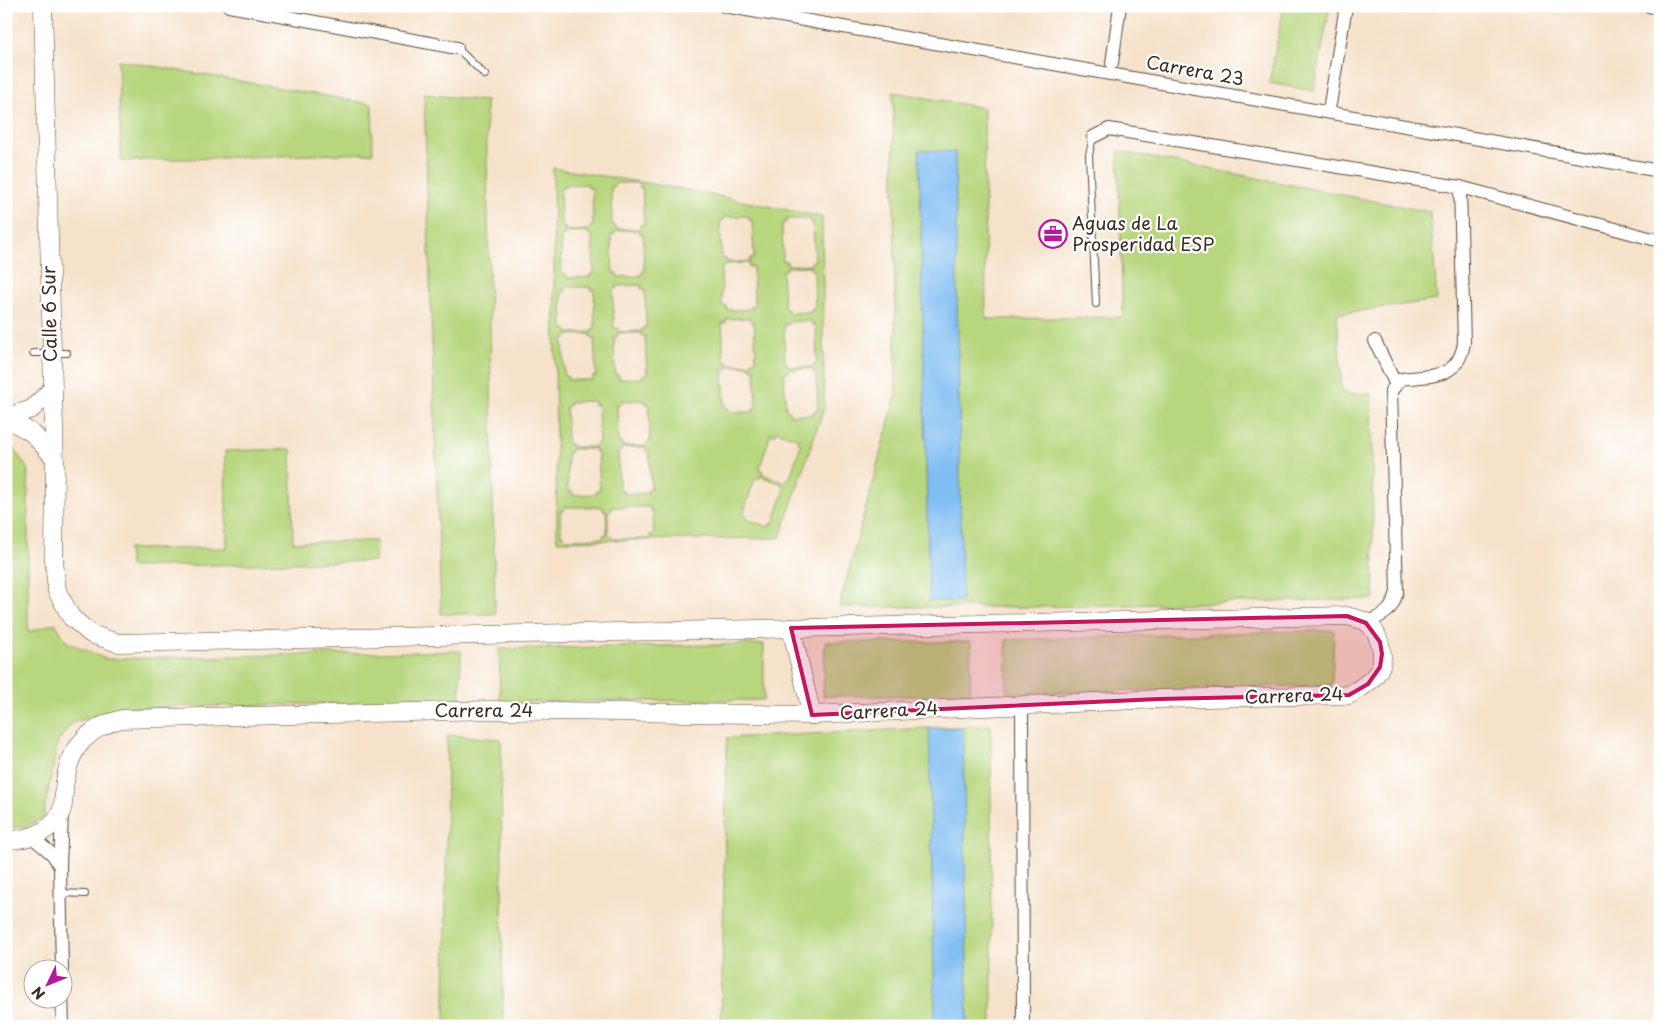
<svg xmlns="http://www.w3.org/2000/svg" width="1666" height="1032" font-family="'Playpen Sans',sans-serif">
	<rect width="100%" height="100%" fill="#fff"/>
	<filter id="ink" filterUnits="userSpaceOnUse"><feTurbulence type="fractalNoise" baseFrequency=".02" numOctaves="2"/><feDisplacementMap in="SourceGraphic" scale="10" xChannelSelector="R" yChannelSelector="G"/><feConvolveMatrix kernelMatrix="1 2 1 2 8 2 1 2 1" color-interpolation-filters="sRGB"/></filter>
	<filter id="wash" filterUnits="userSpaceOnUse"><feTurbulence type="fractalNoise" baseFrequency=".0096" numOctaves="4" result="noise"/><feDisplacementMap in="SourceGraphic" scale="20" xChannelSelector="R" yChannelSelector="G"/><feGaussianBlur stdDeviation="1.12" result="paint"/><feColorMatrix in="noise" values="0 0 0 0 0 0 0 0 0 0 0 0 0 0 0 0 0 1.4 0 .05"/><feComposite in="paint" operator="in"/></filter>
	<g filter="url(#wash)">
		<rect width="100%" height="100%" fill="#f6e2ca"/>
		<g fill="#b7d67d" stroke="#79804e" fill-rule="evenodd">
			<polygon points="1284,6 1330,6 1314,91 1269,83"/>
			<polygon points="118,60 372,104 373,153 121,161"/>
			<polygon points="893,92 984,108 986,319 1123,317 1118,151 1430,212 1437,300 1337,314 1342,393 1371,394 1374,599 1033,607 839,607 896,395"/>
			<polygon points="424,94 486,101 495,614 441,614"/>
			<path d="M553,168L688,190L822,217L824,408L780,538L557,541ZM615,183H639V187H642L644,225H640V229H616V226L612,225L611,187H614ZM588,184V188H592L593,226L590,227L589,230L565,231V227H561L560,189L564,188V185ZM748,216L749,220H752L754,258H750V262H726V259L722,258L720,221L724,220V217ZM786,219H809L810,222H813L815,261H812L811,265H787V261H783L782,223H786ZM639,230L640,234H643L644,272L641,273V276L617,277V273H613L611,235L615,234V231ZM565,232H588L589,235H592L594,274H590V277L566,278V274H562L561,236H564ZM749,263V267H753L754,306H751V309L727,310L726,306H722L721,268L725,267V264ZM810,266L811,270H814L815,308H812V312L788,313V309L784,308L782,270H786L787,267ZM641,285V289H645L646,327L643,328L642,331L618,332V328H614L613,290L617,289V286ZM566,287H590V290H594L595,329H592V332L568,333L567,329H563L562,291H566ZM750,318L751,322H754L756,360L752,361V364L728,365V361H724L722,323H726V319ZM812,321V325H816L817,363H814L813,367H789V364L785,363L784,325H788V322ZM618,333H641L642,336H645L647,374L643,375V378L619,379V375H615L614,337H617ZM591,334V338H594L596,376H593L592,380H568V377L564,376L563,338H567V335ZM727,366H751V369H755L756,407L753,408V412H729V408H725L723,370H727ZM789,369H812L813,372H816L818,410L814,411V414L790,415V411H786L784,373L788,372ZM645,400V403L649,404L650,442H647L646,446H622V443L618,442L617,404H621V401ZM594,401V405H598L599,443L596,444L595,447H572L571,444H567L566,406L570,405V402ZM776,431L799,439L798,443L801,444L789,480L786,479L785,482L762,474L763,471L759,470L771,433L775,435ZM645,447L646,451H649L651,489L647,490V493L623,494V490H619L618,452L621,451L622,448ZM571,449H595V452H598L600,490L596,491V494L572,495V491H568L567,453H570ZM760,476L783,484L782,487L785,488L773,524H770L769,527L746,519L747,515L743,514L755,478L759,479ZM564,507H603V510L606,511L607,535H603V538L565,539L564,535H561L560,511H564ZM612,507H650V511H653L654,535H650V539H612V536L608,535V512L611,511Z"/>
			<polygon points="6,445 13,448 28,469 28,632 55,623 67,642 106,659 461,651 460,701 118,708 72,723 58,741 43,818 25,827 6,827"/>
			<polygon points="291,449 293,542 376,541 375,561 130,567 128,549 227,548 225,451"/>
			<polygon points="1334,630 1332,685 1007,694 1006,640"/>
			<polygon points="825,642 971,642 970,696 823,696"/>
			<polygon points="764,644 764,700 500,702 499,649"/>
			<polygon points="991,725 992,1026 721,1026 727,738"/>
			<polygon points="447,735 501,739 503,1026 445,1026"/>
		</g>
		<g fill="#80bdf3" stroke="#5e7488">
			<polygon points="919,150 955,152 962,601 929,601"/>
			<polygon points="929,728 963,728 968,1026 935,1026"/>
		</g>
	</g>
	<g filter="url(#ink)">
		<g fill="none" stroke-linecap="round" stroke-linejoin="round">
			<defs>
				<g id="lane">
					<polyline points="457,48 485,75"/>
					<polyline points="1093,137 1089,155 1096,304"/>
					<polyline points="33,353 67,353"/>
					<polyline points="61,893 85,894"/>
				</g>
				<g id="street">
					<polyline points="229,6 457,48"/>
					<polyline points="724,6 1660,171"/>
					<polyline points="1649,6 1660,8"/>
					<polyline points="1112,63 1120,6"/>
					<polyline points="1330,104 1346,6"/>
					<path d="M1093,137L1109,129L1460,187L1464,343C1458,380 1431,375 1401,379L1391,391L1397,592C1391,613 1385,614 1366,623"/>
					<polyline points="1460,187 1660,241"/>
					<polyline points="1375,341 1395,383"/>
					<polyline points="1022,705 1023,1026"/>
					<polyline points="62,812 60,867 62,970"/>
					<polyline points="32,837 53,855 60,867"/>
					<polyline points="62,991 63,1026"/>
				</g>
				<g id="secondary">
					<polyline points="6,417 32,409 52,389"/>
					<polyline points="6,418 32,433 53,456"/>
					<polyline points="791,628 812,715"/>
					<path d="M6,840C27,840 52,833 61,812C65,803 63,790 65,781C70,747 89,727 122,719L491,710L812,715L1159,699L1349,695C1360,688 1374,681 1380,668C1386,654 1378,630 1366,622C1361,619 1353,618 1347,616L118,643L91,634L71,617L57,591L54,560L55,466L43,6"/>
				</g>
			</defs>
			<use href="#lane" stroke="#574638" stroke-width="8"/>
			<use href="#street" stroke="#574638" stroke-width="14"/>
			<use href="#secondary" stroke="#574638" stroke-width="19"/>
			<use href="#lane" stroke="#fff" stroke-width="6"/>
			<use href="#street" stroke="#fff" stroke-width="12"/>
			<use href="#secondary" stroke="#fff" stroke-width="18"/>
		</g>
	</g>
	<path fill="#c2185b" fill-opacity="0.2" stroke="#c2185b" stroke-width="4" stroke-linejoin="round" d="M1347,616L1366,623L1380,642L1382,654L1380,667L1368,684L1349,695L1159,699L812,715L791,628Z"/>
	<defs>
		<symbol id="office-ring" viewBox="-11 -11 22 22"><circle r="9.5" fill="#fff" stroke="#b5179e" stroke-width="1.5"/><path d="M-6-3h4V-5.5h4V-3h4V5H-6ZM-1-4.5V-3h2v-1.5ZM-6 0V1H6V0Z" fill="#b5179e"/></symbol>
	</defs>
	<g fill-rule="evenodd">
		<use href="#office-ring" x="1037" y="218" width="32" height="32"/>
	</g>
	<g text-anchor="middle" stroke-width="4.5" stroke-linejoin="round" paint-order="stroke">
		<g font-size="18" fill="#3b2a1e" stroke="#fff">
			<text transform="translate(1195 71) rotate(10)" y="6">Carrera 23</text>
			<text transform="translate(50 314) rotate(-91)" y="6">Calle 6 Sur</text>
			<text transform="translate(1294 696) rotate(-2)" y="6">Carrera 24</text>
			<text x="484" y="717">Carrera 24</text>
			<text transform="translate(889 711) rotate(-3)" y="6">Carrera 24</text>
		</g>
		<g font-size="18" fill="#3b2a1e" stroke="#fff" text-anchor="start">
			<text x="1072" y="230">Aguas de La<tspan x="1072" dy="21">Prosperidad ESP</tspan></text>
		</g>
	</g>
	<rect width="1666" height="1032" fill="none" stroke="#fff" stroke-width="25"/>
	<g transform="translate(48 984) rotate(227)"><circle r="24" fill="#ffffff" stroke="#b1aaa5"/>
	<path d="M0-4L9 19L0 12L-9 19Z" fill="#b5179e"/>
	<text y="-8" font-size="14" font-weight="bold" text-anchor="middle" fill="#3b2a1e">N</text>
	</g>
</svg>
